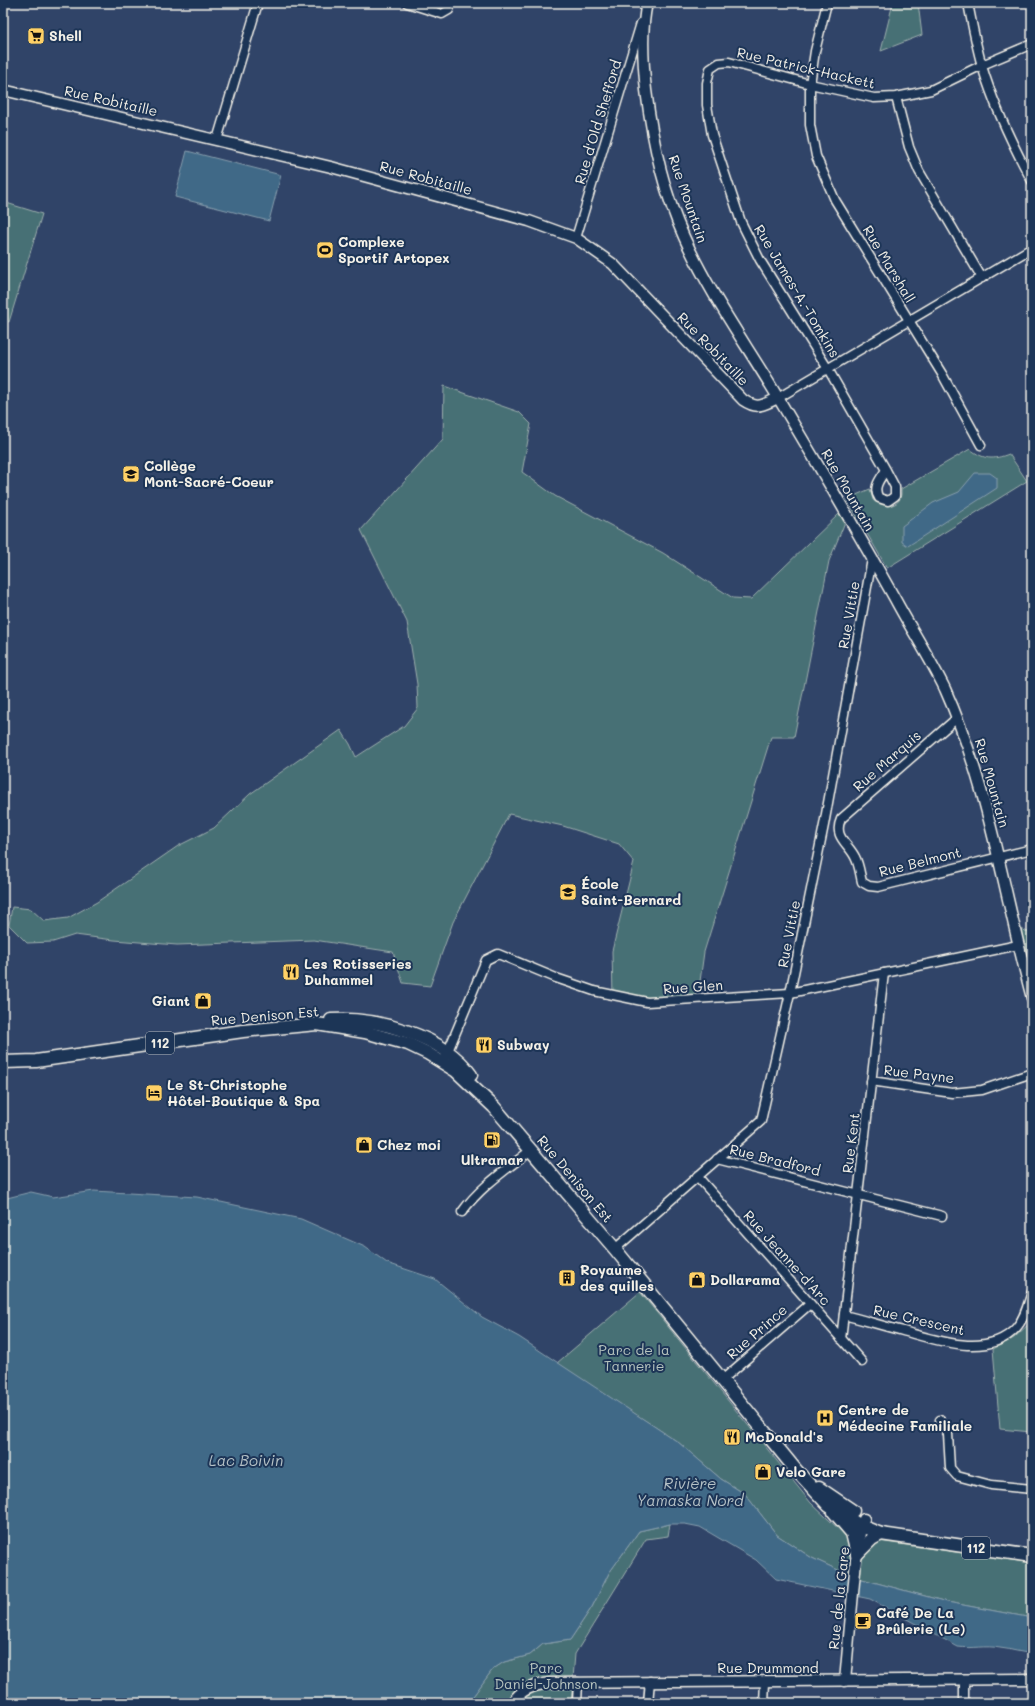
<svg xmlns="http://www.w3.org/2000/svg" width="1035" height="1706" font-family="Mali,sans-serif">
	<rect width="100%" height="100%" fill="#304468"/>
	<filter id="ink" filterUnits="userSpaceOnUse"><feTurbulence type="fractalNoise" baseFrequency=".025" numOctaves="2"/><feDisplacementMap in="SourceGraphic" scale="8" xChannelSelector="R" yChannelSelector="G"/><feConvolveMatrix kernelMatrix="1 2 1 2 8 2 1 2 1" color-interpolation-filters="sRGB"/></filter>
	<g filter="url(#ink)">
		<g fill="#476f74" stroke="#9eb0ae">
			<polygon points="893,3 918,3 922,35 881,51"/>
			<polygon points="3,202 42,214 9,322 3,320"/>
			<polygon points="444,386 519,412 531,424 522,472 555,496 663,553 733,598 751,599 839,514 845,522 829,561 794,737 771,737 704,952 697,1003 672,1003 613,997 612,951 634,862 619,844 563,826 509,814 453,922 430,986 403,983 393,952 314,940 177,945 114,940 75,935 53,942 27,943 9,925 12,907 31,909 44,921 68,918 97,902 178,846 214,828 250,794 341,730 350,744 356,757 404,726 418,708 417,684 407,622 361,530 443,439"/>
			<path d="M970,449C984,460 993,460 1009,454L1027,481L887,568L847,499L870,489L873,500C885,509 903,508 901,489Z"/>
			<polygon points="1017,927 1032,934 1032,976"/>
			<polygon points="640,1292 811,1503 843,1533 847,1538 850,1557 859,1557 878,1541 1032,1563 1032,1618 947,1602 851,1576 812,1558 777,1535 745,1494 721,1479 678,1442 557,1363"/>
			<polygon points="1032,1321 1032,1432 1000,1429 993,1349 1014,1338"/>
			<polygon points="670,1524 668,1536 646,1539 575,1654 571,1703 468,1703 493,1669 504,1662 530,1655 543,1644 570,1640 592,1607 609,1573 639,1531"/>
		</g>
		<g fill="#406987" stroke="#889fae">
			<polygon points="187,151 281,175 269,221 175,197"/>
			<polygon points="975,473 990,473 997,478 997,488 908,546 902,542 902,526 933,503 959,492"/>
			<path d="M94,1191L197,1197L301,1219L365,1247L387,1263L435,1279L482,1317L519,1337L678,1442L721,1479L745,1494L777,1535L812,1558L851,1576L947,1602L1032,1618V1653C1021,1653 1011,1649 1000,1648C986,1645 973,1649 958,1647L870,1599L776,1579L756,1560L700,1527L685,1524H670L639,1531L609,1573L592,1607L570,1640L543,1644L530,1655L504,1662L493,1669L468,1703H3V1199L31,1192L53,1197Z"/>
		</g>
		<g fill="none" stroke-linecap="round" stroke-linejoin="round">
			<defs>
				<g id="minor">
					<polyline points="407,3 442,14 449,10 451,3"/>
					<polyline points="827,3 815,51 810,84 810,125 816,156 835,200 942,374 981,445"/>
					<path d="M968,3C972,24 976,45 982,66C994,106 1012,144 1032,181"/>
					<polyline points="896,97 909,147 919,171 982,278"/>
					<polyline points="217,140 258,3"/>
					<polyline points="576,238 641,23"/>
					<polyline points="778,398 1032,248"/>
					<path d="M886,470C880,479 872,488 879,498L888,501L895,496V487L886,470L828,369L760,260L741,222L712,135L707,105V83L710,69L719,63L729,62L810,84L874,98L896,97L931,90L982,65L1032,44"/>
					<path d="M957,718L841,819C833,837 848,843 855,857C859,864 860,874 862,882L869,886L878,887L1032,849"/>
					<polyline points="446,1056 486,960 498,954 556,978 594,991 647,1002 790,993 1018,945"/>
					<polyline points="871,1081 952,1093 982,1090 1032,1073"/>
					<polyline points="717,1159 942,1216"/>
					<polyline points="697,1176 862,1362"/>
					<path d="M462,1212C480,1187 507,1169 531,1150"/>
					<polyline points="615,1249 761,1121 790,993 824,825 872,559"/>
					<path d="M844,1315C864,1320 883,1326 903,1331C936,1340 988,1359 1016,1328C1025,1318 1028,1304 1032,1292"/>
					<polyline points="841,1339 884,973"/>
					<polyline points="721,1381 810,1304"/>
					<polyline points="940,1420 948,1434 950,1468 957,1476 991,1485 1032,1489"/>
					<polyline points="577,1703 578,1682"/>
					<polyline points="648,1703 650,1681"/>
					<polyline points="764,1703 765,1682"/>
					<polyline points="964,1703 964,1680"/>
				</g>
				<g id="tertiary">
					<path d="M647,3C641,29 643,63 646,90C652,139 663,191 684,237C709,293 746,344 777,396C817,463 857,531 895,599C911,629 930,658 945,689C989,787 1004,895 1032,998"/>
					<path d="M3,90L331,167L529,221L576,238L613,264L743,400C758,410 762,405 778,398"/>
					<polyline points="845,1681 856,1560 861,1526 864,1519"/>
					<path d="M512,1703C521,1689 534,1685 550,1683L1032,1679"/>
				</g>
				<g id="primary">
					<path d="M331,1020C377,1017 444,1036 471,1075"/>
					<polyline points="3,1062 36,1061 243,1031 317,1024 365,1032 408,1044 427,1053 456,1071 494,1107 615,1249 796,1470 829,1506 861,1526 881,1534 1032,1556"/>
					<polyline points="819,1488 853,1511"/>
					<polyline points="834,1512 852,1533 857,1554"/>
					<polyline points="857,1554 872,1539 881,1534"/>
				</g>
			</defs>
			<use href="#minor" stroke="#f4f1e8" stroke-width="11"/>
			<use href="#tertiary" stroke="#f4f1e8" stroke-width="13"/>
			<use href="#primary" stroke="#f4f1e8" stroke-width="15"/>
			<use href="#minor" stroke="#1d3557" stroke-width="8"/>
			<use href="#tertiary" stroke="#1d3557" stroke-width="10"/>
			<use href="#primary" stroke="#1d3557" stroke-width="12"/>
		</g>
	</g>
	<defs>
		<symbol id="supermarket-square" viewBox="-11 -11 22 22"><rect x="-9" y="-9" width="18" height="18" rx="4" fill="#ffd166" stroke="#1d3557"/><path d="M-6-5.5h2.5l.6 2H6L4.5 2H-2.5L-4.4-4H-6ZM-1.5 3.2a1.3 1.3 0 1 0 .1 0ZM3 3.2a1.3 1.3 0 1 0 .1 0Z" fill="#111"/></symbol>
		<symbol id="stadium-square" viewBox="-11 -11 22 22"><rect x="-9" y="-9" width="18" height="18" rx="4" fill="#ffd166" stroke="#1d3557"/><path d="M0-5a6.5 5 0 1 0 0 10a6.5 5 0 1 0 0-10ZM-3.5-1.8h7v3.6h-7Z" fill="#111"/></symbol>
		<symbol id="school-square" viewBox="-11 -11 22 22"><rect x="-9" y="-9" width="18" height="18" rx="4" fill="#ffd166" stroke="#1d3557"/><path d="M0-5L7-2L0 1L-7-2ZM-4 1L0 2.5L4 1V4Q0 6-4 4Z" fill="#111"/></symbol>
		<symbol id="restaurant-square" viewBox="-11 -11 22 22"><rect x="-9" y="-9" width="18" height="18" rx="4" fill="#ffd166" stroke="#1d3557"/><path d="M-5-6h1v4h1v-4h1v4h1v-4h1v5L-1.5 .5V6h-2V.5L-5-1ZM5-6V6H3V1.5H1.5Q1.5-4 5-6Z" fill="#111"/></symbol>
		<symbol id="shop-square" viewBox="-11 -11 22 22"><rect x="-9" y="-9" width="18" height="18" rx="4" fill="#ffd166" stroke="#1d3557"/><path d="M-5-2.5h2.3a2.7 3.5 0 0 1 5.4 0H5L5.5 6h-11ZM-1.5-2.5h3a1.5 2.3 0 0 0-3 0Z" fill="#111"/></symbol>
		<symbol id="hotel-square" viewBox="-11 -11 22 22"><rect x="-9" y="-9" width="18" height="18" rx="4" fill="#ffd166" stroke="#1d3557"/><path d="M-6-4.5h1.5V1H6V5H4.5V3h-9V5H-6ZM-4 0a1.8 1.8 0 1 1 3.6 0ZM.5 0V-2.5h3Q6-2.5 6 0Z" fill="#111"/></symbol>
		<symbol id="fuel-square" viewBox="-11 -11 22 22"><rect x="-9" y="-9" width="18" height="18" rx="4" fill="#ffd166" stroke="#1d3557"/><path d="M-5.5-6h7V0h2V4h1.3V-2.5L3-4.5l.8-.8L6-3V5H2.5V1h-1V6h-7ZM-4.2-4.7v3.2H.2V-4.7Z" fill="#111"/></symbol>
		<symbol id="building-square" viewBox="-11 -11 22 22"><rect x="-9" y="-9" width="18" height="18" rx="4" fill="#ffd166" stroke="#1d3557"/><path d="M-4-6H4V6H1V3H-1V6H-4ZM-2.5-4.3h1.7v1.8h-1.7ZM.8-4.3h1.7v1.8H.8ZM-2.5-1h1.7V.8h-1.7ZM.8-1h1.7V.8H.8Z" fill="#111"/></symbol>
		<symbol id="hospital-square" viewBox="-11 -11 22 22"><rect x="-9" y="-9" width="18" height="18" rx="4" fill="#ffd166" stroke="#1d3557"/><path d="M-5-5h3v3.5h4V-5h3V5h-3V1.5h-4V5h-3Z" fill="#111"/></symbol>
		<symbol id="cafe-square" viewBox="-11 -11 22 22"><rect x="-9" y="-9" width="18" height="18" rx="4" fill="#ffd166" stroke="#1d3557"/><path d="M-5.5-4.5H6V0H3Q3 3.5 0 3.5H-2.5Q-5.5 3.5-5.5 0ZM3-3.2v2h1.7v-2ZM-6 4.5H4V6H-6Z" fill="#111"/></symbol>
	</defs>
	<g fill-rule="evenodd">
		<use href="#supermarket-square" x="26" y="26" width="20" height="20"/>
		<use href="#stadium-square" x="315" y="240" width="20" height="20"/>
		<use href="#school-square" x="121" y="464" width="20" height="20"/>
		<use href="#school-square" x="558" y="882" width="20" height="20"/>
		<use href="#restaurant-square" x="281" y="962" width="20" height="20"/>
		<use href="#shop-square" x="193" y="991" width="20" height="20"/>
		<use href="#restaurant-square" x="474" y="1035" width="20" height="20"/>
		<use href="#hotel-square" x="144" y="1083" width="20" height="20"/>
		<use href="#fuel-square" x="482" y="1130" width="20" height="20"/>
		<use href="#shop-square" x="354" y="1135" width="20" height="20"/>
		<use href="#building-square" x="557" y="1268" width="20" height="20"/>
		<use href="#shop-square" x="687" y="1270" width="20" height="20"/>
		<use href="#hospital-square" x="815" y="1408" width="20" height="20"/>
		<use href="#restaurant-square" x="722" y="1427" width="20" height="20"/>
		<use href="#shop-square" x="753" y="1462" width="20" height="20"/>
		<use href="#cafe-square" x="853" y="1611" width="20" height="20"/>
	</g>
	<g text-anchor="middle" stroke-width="4" stroke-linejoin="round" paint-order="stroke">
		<g fill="#1d3557" stroke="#b4b9bc" stroke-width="1">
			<rect x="146" y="1032" width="28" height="22" rx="3"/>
			<rect x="962" y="1537" width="28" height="22" rx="3"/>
		</g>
		<g font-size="13" font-weight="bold" fill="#f4f1e8">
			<text x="160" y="1048">112</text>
			<text x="976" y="1553">112</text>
		</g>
		<g font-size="14" font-weight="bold" fill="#f4f1e8" stroke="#1d3557" text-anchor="start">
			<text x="49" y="41">Shell</text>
			<text x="338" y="247">Complexe<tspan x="338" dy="16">Sportif Artopex</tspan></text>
			<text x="144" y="471">Collège<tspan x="144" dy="16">Mont-Sacré-Coeur</tspan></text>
			<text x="581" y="889">École<tspan x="581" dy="16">Saint-Bernard</tspan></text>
			<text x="304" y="969">Les Rotisseries<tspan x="304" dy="16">Duhammel</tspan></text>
			<text x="190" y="1006" text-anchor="end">Giant</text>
			<text x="497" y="1050">Subway</text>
			<text x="167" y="1090">Le St-Christophe<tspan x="167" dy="16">Hôtel-Boutique &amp; Spa</tspan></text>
			<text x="377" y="1150">Chez moi</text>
			<text x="492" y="1165" text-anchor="middle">Ultramar</text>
			<text x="580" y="1275">Royaume<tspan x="580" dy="16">des quilles</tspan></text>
			<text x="710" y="1285">Dollarama</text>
			<text x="838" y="1415">Centre de<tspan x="838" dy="16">Médecine Familiale</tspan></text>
			<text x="745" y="1442">McDonald's</text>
			<text x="776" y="1477">Velo Gare</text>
			<text x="876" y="1618">Café De La<tspan x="876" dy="16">Brûlerie (Le)</tspan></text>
		</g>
		<g font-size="14" fill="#f4f1e8" stroke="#1d3557">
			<text transform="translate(806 68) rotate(13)" y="5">Rue Patrick-Hackett</text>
			<text transform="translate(111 101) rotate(13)" y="5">Rue Robitaille</text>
			<text transform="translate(598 122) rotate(-73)" y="5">Rue d'Old Shefford</text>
			<text transform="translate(426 178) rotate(15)" y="5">Rue Robitaille</text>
			<text transform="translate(688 199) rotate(71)" y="5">Rue Mountain</text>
			<text transform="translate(889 264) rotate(59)" y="5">Rue Marshall</text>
			<text transform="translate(797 291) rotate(59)" y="5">Rue James-A.-Tomkins</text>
			<text transform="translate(713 349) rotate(46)" y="5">Rue Robitaille</text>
			<text transform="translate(848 490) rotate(60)" y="5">Rue Mountain</text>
			<text transform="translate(849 615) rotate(-80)" y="5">Rue Vittie</text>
			<text transform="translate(887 761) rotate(-41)" y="5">Rue Marquis</text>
			<text transform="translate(992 783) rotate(74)" y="5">Rue Mountain</text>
			<text transform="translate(920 862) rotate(-14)" y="5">Rue Belmont</text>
			<text transform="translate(789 934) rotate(-79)" y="5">Rue Vittie</text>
			<text transform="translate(693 987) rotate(-4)" y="5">Rue Glen</text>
			<text transform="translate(265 1016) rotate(-5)" y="5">Rue Denison Est</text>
			<text transform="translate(919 1074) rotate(7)" y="5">Rue Payne</text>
			<text transform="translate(851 1143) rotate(-83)" y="5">Rue Kent</text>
			<text transform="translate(775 1160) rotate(14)" y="5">Rue Bradford</text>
			<text transform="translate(575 1179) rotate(50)" y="5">Rue Denison Est</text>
			<text transform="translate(787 1258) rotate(48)" y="5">Rue Jeanne-d'Arc</text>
			<text transform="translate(919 1320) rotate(13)" y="5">Rue Crescent</text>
			<text transform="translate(757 1332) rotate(-41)" y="5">Rue Prince</text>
			<text transform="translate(839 1598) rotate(-84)" y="5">Rue de la Gare</text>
			<text x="768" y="1673">Rue Drummond</text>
		</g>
		<g font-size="14" fill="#b7c4bf" stroke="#1d3557">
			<text x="634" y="1355">Parc de la<tspan x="634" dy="16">Tannerie</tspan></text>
			<text x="546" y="1673">Parc<tspan x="546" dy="16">Daniel-Johnson</tspan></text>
		</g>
		<g font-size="15" font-style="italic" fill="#b5c1c6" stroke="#1d3557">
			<text x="246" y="1466">Lac Boivin</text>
			<text x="690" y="1489">Rivière<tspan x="690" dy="17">Yamaska Nord</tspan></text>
		</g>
	</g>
	<rect width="1035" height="1706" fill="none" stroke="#1d3557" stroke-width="16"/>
	<rect x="8" y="8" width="1019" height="1690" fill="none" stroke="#f4f1e8" stroke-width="1.5" filter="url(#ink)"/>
</svg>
